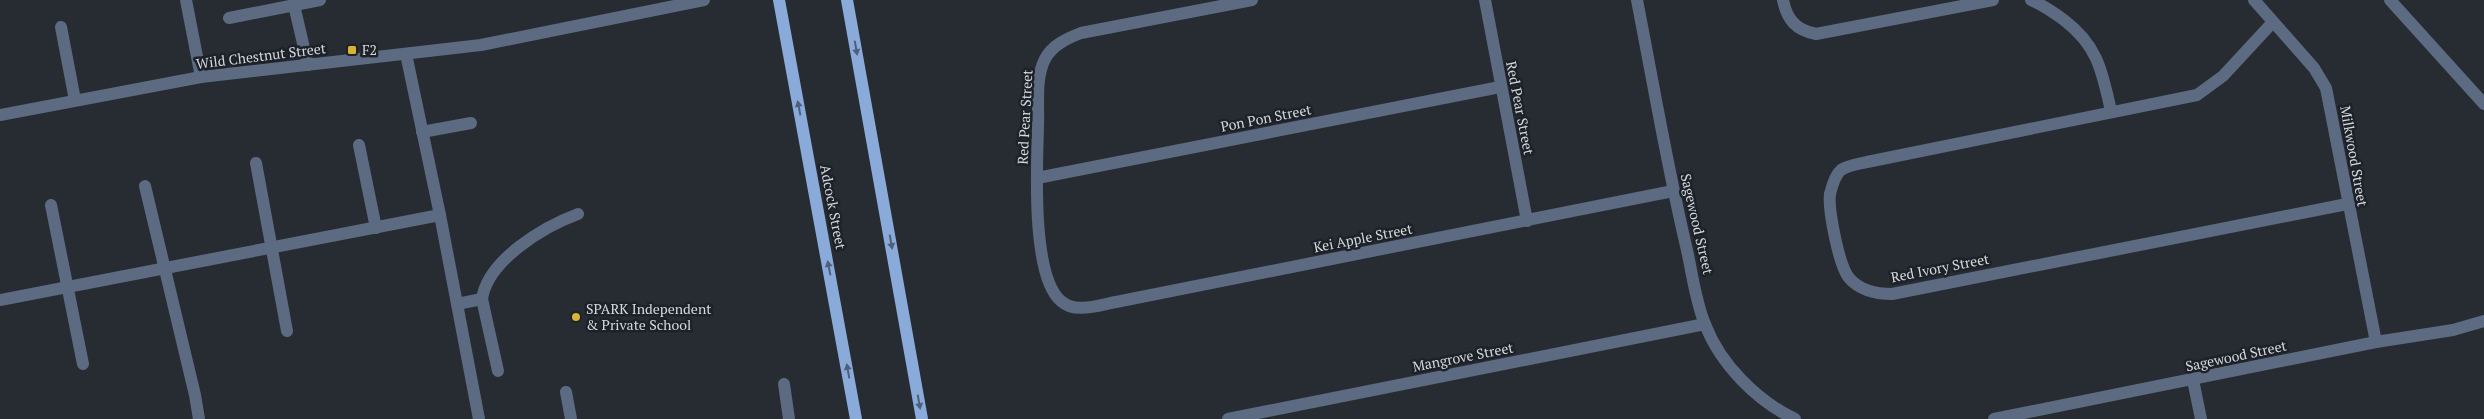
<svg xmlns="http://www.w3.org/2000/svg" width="2484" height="419" font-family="'PT Serif',serif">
	<rect width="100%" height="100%" fill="#272c33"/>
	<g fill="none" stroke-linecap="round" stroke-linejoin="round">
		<g stroke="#5c6b82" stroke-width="12">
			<polyline points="186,0 201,77"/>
			<path d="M1252,0L1081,33C1068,38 1052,45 1045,59C1035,78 1039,106 1038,127C1037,165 1031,276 1061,301C1075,314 1099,305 1116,302L1673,191"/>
			<polyline points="1485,0 1527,221"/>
			<path d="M1637,0C1653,82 1667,165 1686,246C1692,271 1695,300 1705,324C1720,364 1757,401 1795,419"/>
			<path d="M1783,0C1787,20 1796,30 1816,34L1993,0"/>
			<path d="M2031,0C2043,5 2053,12 2064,20C2098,46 2102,71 2111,111"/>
			<polyline points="2254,0 2314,68 2326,88 2376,342"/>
			<polyline points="2390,0 2484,104"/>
			<polyline points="294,5 308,65"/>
			<polyline points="229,18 320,0"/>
			<path d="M2273,22L2223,76L2197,95L1867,162C1859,164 1848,165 1841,170C1835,175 1832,186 1830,194C1828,209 1839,268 1850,279C1861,291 1876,294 1892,294L2347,204"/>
			<polyline points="61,27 75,100"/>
			<polyline points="406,54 440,215 479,419"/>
			<polyline points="0,115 201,77 481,45 704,0"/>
			<polyline points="422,132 471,123"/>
			<polyline points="359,145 376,228"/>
			<polyline points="256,163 287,331"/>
			<polyline points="1037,178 1500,87"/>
			<polyline points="145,186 195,395 199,419"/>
			<polyline points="51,205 83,364"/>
			<path d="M482,299C488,260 543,227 578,214"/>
			<polyline points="0,300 440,215"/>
			<polyline points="457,304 482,299 498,371"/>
			<polyline points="2193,380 2201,419"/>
			<polyline points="784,384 789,419"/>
			<polyline points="566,392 571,419"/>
			<polyline points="1228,419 1705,324"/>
			<polyline points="1994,419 2376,342 2453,330 2484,321"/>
		</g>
		<g stroke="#8aabda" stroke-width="12">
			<polyline points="779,0 856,419"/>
			<polyline points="847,0 922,419"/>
		</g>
	</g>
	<defs><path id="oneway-solid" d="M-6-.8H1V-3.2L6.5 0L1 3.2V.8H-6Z" transform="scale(1.25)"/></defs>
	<g fill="#4e6079">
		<use href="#oneway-solid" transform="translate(856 48) rotate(80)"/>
		<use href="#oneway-solid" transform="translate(799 108) rotate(-101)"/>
		<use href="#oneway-solid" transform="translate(891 242) rotate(80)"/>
		<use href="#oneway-solid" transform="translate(829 268) rotate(-101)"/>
		<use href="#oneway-solid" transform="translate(848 371) rotate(-100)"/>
		<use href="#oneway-solid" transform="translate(919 402) rotate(80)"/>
	</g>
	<g fill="#d9b334" stroke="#1d2229" stroke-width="2">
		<rect x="347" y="45" width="10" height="10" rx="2.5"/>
		<circle cx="576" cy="317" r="5"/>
	</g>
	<g text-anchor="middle" stroke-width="5" stroke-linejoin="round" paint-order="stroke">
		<g font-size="14" fill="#d5d8dd" stroke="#1d2229" text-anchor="start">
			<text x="362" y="55">F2</text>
			<text x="586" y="314">SPARK Independent<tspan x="586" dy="16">&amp; Private School</tspan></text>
		</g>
		<g font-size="14" fill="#d5d8dd" stroke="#1d2229">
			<text transform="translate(261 56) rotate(-7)" y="5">Wild Chestnut Street</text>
			<text transform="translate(1520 108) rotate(79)" y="5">Red Pear Street</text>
			<text transform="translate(1025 117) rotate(-87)" y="5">Red Pear Street</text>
			<text transform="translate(1266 118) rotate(-11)" y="5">Pon Pon Street</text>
			<text transform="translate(2354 156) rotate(80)" y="5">Milkwood Street</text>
			<text transform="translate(833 207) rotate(79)" y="5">Adcock Street</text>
			<text transform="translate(1697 224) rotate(77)" y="5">Sagewood Street</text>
			<text transform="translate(1363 238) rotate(-11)" y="5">Kei Apple Street</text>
			<text transform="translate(1940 268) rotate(-11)" y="5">Red Ivory Street</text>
			<text transform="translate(2236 356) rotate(-12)" y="5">Sagewood Street</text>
			<text transform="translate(1463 357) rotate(-11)" y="5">Mangrove Street</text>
		</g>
	</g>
</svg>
